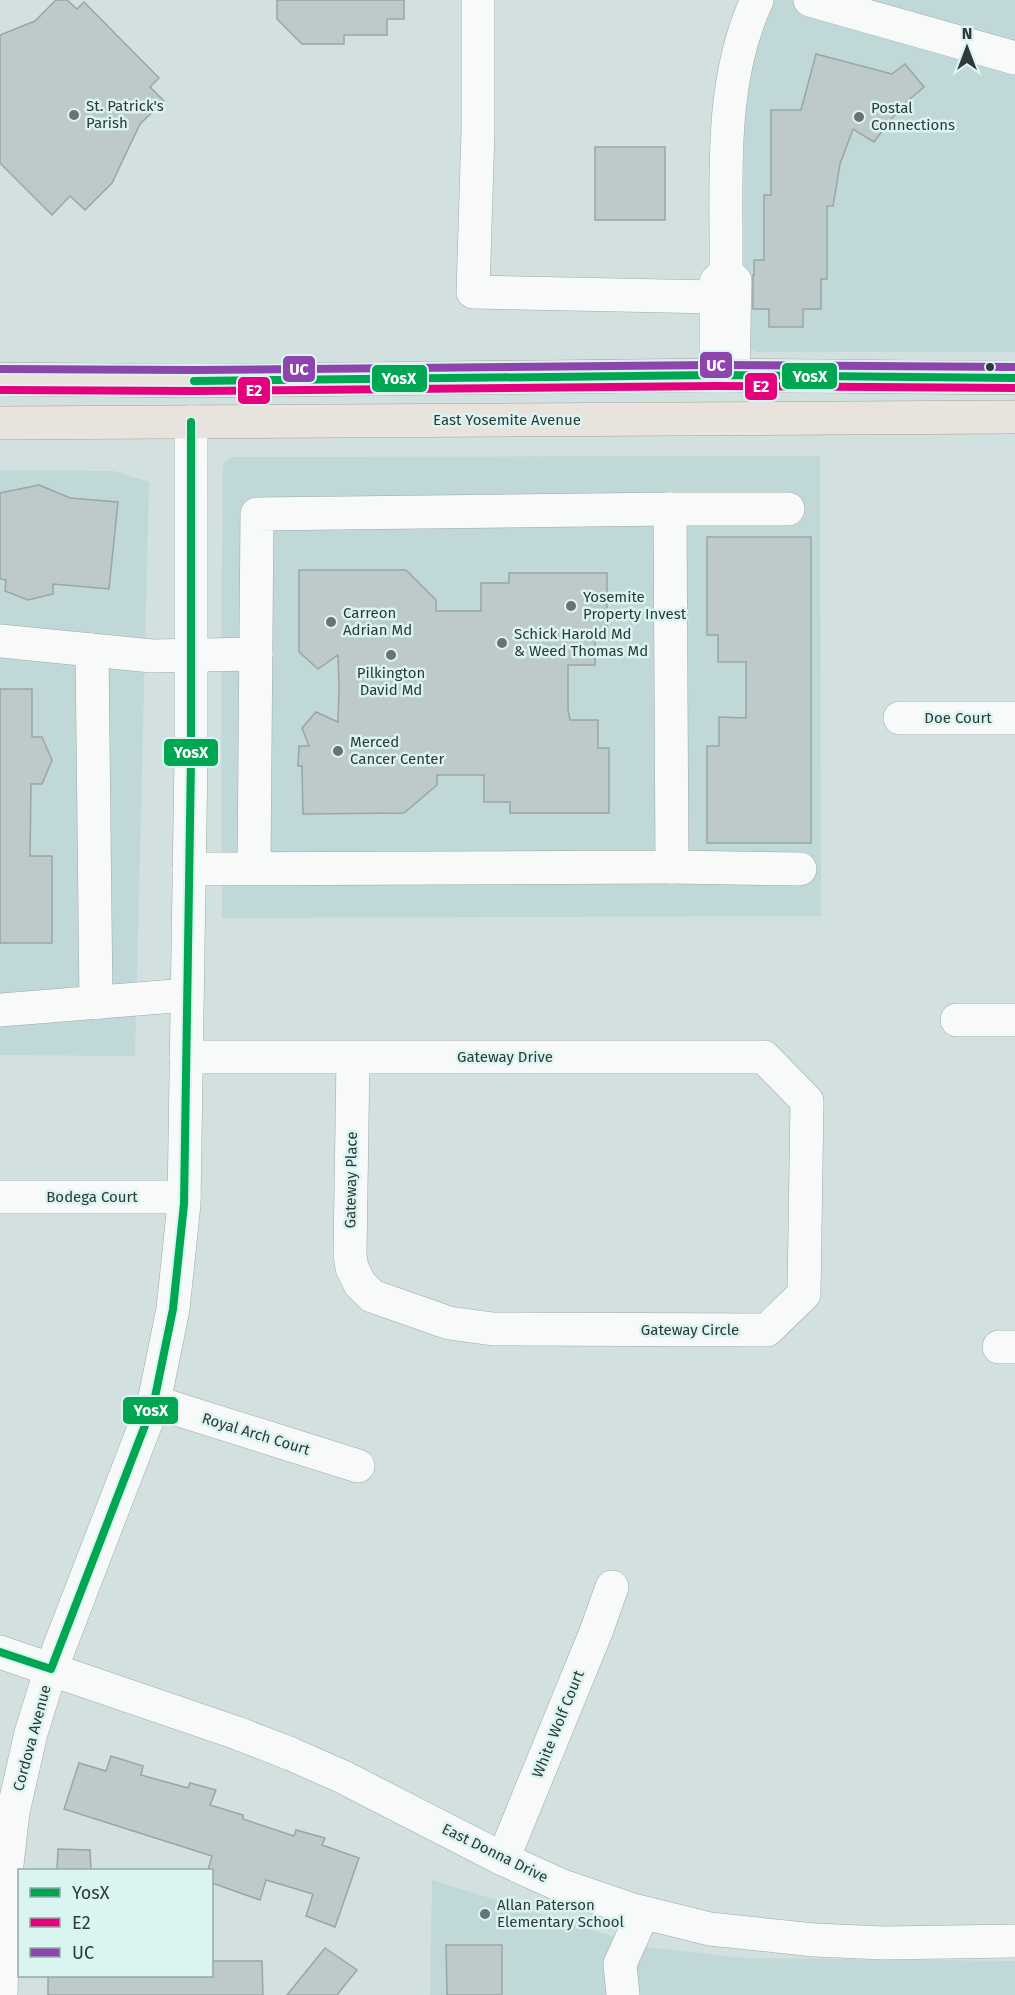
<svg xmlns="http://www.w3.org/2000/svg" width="1015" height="1995" font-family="'Fira Sans',sans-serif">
	<rect width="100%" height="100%" fill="#d3e0e0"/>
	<g fill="#c0d8d7">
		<polygon points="770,0 1015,0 1015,352 756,352 747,347 743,341 744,99"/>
		<polygon points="820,456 821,916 222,918 221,642 223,463 231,457"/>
		<polygon points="0,470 114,471 149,482 135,1056 0,1055"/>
		<polygon points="432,1880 647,1947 742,1958 1015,1961 1015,1995 430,1995"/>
	</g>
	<g fill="#bec9c9" stroke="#9aa5a5" stroke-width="1.5">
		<polygon points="56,0 67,0 77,9 84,2 159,78 150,87 164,101 140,124 112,183 85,210 70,196 52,215 0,163 0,35 35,21"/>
		<polygon points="277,0 404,0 404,19 387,19 387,35 344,35 344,44 302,44 277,19"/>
		<polygon points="816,54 892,74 905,64 924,87 904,104 906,106 893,117 874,142 853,129 840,164 833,206 827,206 827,279 821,279 821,309 803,309 803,327 769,327 769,309 753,309 753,275 754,275 754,260 764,260 764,195 771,195 771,110 801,110"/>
		<rect x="595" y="147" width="70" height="73"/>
		<polygon points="39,485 70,498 118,502 109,589 53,584 53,594 28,600 5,591 6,580 0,579 0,493"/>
		<polygon points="707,537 811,537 811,843 707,843 707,746 719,746 719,717 746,718 746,662 718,662 718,635 707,635"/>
		<polygon points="299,570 406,570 436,600 436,611 481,611 481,583 509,583 509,573 607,573 607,638 595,638 595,665 568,665 568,710 570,720 598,720 598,748 609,748 609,813 510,813 510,802 484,802 484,775 437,775 437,785 404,813 303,814 302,766 298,766 299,746 309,746 302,728 316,712 338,722 339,688 338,655 318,669 299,652"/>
		<polygon points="0,689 32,689 32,737 42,737 52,760 42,784 31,784 30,856 52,856 52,943 0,943"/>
		<polygon points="111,1756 143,1766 141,1775 188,1788 190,1783 216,1790 210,1805 243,1815 243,1819 294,1836 296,1830 325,1838 322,1845 359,1858 335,1927 306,1916 313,1894 266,1880 260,1900 212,1883 212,1870 208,1870 212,1856 64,1809 79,1763 106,1771"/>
		<polygon points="58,1849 90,1850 91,1870 57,1870"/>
		<polygon points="446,1945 502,1945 502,1995 447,1995"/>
		<polygon points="325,1948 357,1970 337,1995 287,1995"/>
		<polygon points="212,1961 262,1961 263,1995 48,1995 48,1976 212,1976"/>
	</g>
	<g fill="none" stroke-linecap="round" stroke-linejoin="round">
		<defs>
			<g id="minor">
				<polyline points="478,0 478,131 473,292 716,297"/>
				<polyline points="810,0 1015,58"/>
				<path d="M726,272C727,181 718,84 757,0"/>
				<polyline points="716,375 716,282 726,272 735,281 733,375"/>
				<polyline points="670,509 788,509"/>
				<polyline points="0,641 152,656 256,654"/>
				<polyline points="92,650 96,1003"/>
				<polyline points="900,718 1015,718"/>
				<polyline points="672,867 800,869"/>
				<polyline points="189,869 672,867 670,509 257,514 254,869"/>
				<polyline points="0,1010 187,995"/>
				<polyline points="957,1020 1015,1020"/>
				<polyline points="186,1057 764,1057 807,1101 804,1294 767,1330 493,1329 449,1323 372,1296 360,1284 352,1268 350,1255 353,1057"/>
				<polyline points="0,1197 184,1197"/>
				<polyline points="999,1347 1015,1347"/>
				<polyline points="154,1402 358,1466"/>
				<polyline points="0,1652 237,1733 291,1754 343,1777 503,1859 560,1885 633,1910 710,1929 814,1940 884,1943 1015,1941"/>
				<polyline points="503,1859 596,1632 612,1587"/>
				<polyline points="1,1995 4,1891 13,1812 31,1733 51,1669 154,1402 173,1309 184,1204 191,758 191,422"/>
				<polyline points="623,1995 620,1964 643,1913"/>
			</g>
			<g id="major">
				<polyline points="0,379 194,381 716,375 1015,378"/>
				<polyline points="0,423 1015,417"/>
			</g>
		</defs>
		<use href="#minor" stroke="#9ea8a8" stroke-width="34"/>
		<use href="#major" stroke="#a7a098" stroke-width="34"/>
		<use href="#minor" stroke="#f8fafa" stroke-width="33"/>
		<use href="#major" stroke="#e8e3dd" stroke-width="33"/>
		<defs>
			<g id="bus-1">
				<polyline points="194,381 716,375 1015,378"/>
				<polyline points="0,1652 51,1669 154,1402 173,1309 184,1204 191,758 191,422"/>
			</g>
			<polyline id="bus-2" points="0,390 194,391 716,386 1015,388"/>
			<polyline id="bus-3" points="0,369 194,370 716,365 1015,367"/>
		</defs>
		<use href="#bus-1" stroke="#daf4f2" stroke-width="12"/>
		<use href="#bus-2" stroke="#daf4f2" stroke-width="12"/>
		<use href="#bus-3" stroke="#daf4f2" stroke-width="12"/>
		<use href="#bus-1" stroke="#00a651" stroke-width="8"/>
		<use href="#bus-2" stroke="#e5007d" stroke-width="8"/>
		<use href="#bus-3" stroke="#8e44ad" stroke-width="8"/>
	</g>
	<g fill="#687373" stroke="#daf4f2" stroke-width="2">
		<circle cx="74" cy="115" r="6"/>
		<circle cx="859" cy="117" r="6"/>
		<circle cx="571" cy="606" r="6"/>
		<circle cx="331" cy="622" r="6"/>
		<circle cx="502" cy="643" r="6"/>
		<circle cx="391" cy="655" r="6"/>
		<circle cx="338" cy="751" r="6"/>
		<circle cx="485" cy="1914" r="6"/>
	</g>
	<circle fill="#2f3938" stroke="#daf4f2" stroke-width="2" cx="990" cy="367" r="5"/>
	<g text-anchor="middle" stroke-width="5" stroke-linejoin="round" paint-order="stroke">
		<g font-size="15" fill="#2f3938" stroke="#daf4f2" text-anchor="start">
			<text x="86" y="111">St. Patrick's<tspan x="86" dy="17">Parish</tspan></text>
			<text x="871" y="113">Postal<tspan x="871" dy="17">Connections</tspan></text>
			<text x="583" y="602">Yosemite<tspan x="583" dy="17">Property Invest</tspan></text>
			<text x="343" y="618">Carreon<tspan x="343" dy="17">Adrian Md</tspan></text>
			<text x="514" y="639">Schick Harold Md<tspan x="514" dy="17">&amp; Weed Thomas Md</tspan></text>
			<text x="391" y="678" text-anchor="middle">Pilkington<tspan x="391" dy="17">David Md</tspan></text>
			<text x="350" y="747">Merced<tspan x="350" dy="17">Cancer Center</tspan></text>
			<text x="497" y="1910">Allan Paterson<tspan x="497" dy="17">Elementary School</tspan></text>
		</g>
		<g font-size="15" fill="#2f3938" stroke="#daf4f2">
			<text x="507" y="425">East Yosemite Avenue</text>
			<text x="958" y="723">Doe Court</text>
			<text x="505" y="1062">Gateway Drive</text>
			<text transform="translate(351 1180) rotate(-89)" y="5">Gateway Place</text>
			<text x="92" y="1202">Bodega Court</text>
			<text x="690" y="1335">Gateway Circle</text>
			<text transform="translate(256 1434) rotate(17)" y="5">Royal Arch Court</text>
			<text transform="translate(558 1724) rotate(-68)" y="5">White Wolf Court</text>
			<text transform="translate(32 1738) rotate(-75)" y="5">Cordova Avenue</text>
			<text transform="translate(495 1853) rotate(26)" y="5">East Donna Drive</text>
		</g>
	</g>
	<g stroke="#daf4f2" stroke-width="2">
		<rect x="699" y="351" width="34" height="28" rx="6" fill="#8e44ad"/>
		<rect x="282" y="355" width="34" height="28" rx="6" fill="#8e44ad"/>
		<rect x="781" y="362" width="57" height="28" rx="6" fill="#00a651"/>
		<rect x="371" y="364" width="57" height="29" rx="6" fill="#00a651"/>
		<rect x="744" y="372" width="34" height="29" rx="6" fill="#e5007d"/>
		<rect x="237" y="376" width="34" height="29" rx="6" fill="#e5007d"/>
		<rect x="163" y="738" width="56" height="29" rx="6" fill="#00a651"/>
		<rect x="122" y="1396" width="57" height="29" rx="6" fill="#00a651"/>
	</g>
	<g font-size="16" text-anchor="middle" font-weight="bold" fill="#fff">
		<text x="716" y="371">UC</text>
		<text x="299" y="375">UC</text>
		<text x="810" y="382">YosX</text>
		<text x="399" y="384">YosX</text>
		<text x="761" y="392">E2</text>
		<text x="254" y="396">E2</text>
		<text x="191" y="758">YosX</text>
		<text x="151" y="1416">YosX</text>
	</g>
	<rect x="18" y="1869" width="195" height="108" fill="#daf4f2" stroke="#96a9a8" stroke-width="1.5"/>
	<rect x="30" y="1888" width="30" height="9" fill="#00a651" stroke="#96a9a8" stroke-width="1.5"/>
	<text x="72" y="1899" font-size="18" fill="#2f3938">YosX</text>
	<rect x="30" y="1918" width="30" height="9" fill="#e5007d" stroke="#96a9a8" stroke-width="1.5"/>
	<text x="72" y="1929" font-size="18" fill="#2f3938">E2</text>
	<rect x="30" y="1948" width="30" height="9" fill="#8e44ad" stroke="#96a9a8" stroke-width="1.5"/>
	<text x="72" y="1959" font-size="18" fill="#2f3938">UC</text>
	<g transform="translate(967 48)" stroke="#daf4f2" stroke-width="4.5" paint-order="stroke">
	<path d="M0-4.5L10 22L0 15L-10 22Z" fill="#2f3938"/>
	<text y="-9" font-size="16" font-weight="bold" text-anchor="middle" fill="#2f3938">N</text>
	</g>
</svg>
